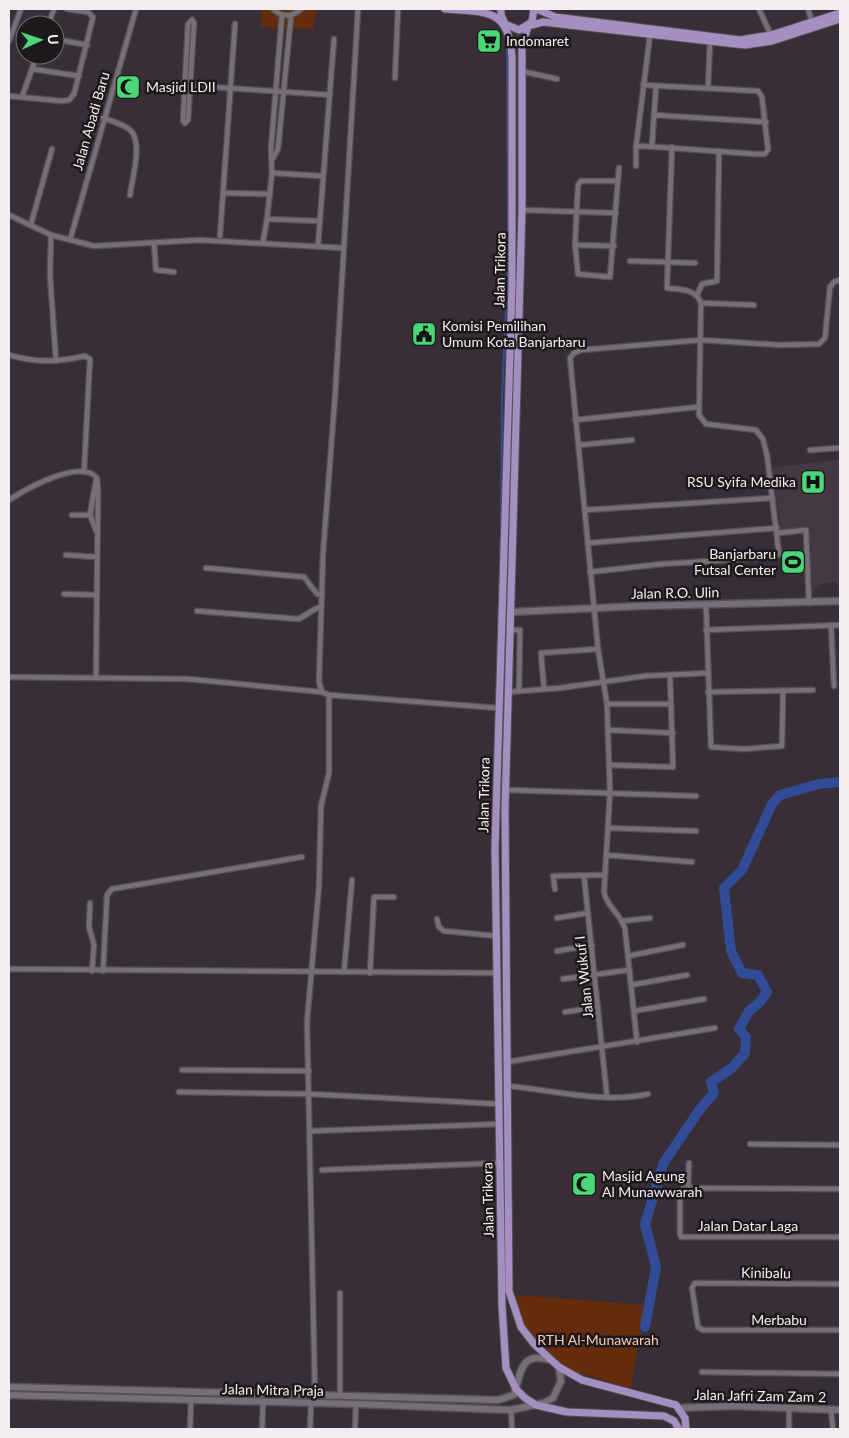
<svg xmlns="http://www.w3.org/2000/svg" width="849" height="1438" font-family="Lato,sans-serif">
	<rect width="100%" height="100%" fill="#372f35"/>
	<polygon fill="#463842" points="840,459 840,589 835,582 822,584 811,594 810,526 781,530 772,468"/>
	<g fill="#662d0c">
		<polygon points="262,9 316,9 313,29 261,27"/>
		<polygon points="517,1295 644,1305 631,1388 563,1368 549,1357 528,1333 517,1307"/>
	</g>
	<g fill="none" stroke-linecap="round" stroke-linejoin="round">
		<polyline stroke="#314b97" stroke-width="2" points="492,849 501,530 502,398 508,263 507,46"/>
		<polyline stroke="#314b97" stroke-width="10" points="645,1327 656,1267 645,1224 663,1164 700,1109 714,1093 711,1082 732,1068 745,1053 746,1037 739,1029 749,1011 761,1001 767,992 758,975 742,973 731,951 724,888 742,870 772,804 780,795 819,784 840,782"/>
		<defs>
			<g id="street">
				<path d="M273,9C281,17 292,18 301,9"/>
				<polyline points="759,9 771,35"/>
				<polyline points="808,9 812,22"/>
				<polyline points="282,15 271,148 272,173 267,219 319,221"/>
				<polyline points="48,25 54,9"/>
				<polyline points="55,39 87,45"/>
				<polyline points="9,41 21,9"/>
				<polyline points="32,69 79,76"/>
				<polyline points="521,71 557,79"/>
				<polyline points="395,78 398,9"/>
				<polyline points="185,85 330,95"/>
				<polyline points="708,88 710,43"/>
				<polyline points="9,96 62,101 69,100 74,94 93,17 88,12 67,9"/>
				<polyline points="22,97 37,55"/>
				<polyline points="654,115 766,122"/>
				<path d="M103,118C112,121 122,124 129,129C144,140 132,179 130,195"/>
				<polyline points="185,123 183,121 188,24 192,20"/>
				<polyline points="185,123 188,120 194,23 192,20"/>
				<polyline points="652,145 656,87"/>
				<polyline points="636,147 650,35"/>
				<polyline points="273,158 278,149 291,16"/>
				<polyline points="636,166 636,147 642,146 756,154 765,154 768,150 762,97 758,91 643,85"/>
				<polyline points="272,173 322,176"/>
				<polyline points="618,181 581,181 578,185 575,245 578,274 610,277 619,168"/>
				<polyline points="223,193 270,194"/>
				<polyline points="522,210 616,213"/>
				<polyline points="9,215 51,235 94,246 199,240 343,248"/>
				<polyline points="31,224 52,149"/>
				<polyline points="51,235 50,275 56,361"/>
				<polyline points="220,236 235,24"/>
				<polyline points="70,240 136,9"/>
				<polyline points="263,242 267,219"/>
				<polyline points="154,243 156,270 174,272"/>
				<polyline points="318,245 334,39"/>
				<polyline points="575,245 614,246"/>
				<polyline points="630,261 695,263"/>
				<polyline points="697,295 702,284 717,281 719,151"/>
				<polyline points="701,303 754,305"/>
				<path d="M9,355C37,363 58,362 85,356L90,359L84,472"/>
				<polyline points="575,420 698,407"/>
				<polyline points="579,445 632,440"/>
				<polyline points="810,450 840,448"/>
				<path d="M9,500C26,489 80,458 97,478L98,492L96,676"/>
				<polyline points="585,510 772,498"/>
				<polyline points="72,515 90,515 97,533"/>
				<polyline points="90,515 96,480"/>
				<polyline points="778,533 806,530 809,603"/>
				<polyline points="588,543 777,528"/>
				<polyline points="66,555 97,557"/>
				<polyline points="206,568 304,577 317,594 322,595"/>
				<path d="M590,572L662,564L775,557L779,554L767,455L763,439L756,430L706,424L699,415L701,303C695,288 680,290 667,288L672,147"/>
				<polyline points="64,594 97,595"/>
				<polyline points="706,605 711,747 744,749 782,746 783,691"/>
				<polyline points="197,611 299,619 315,609 321,607"/>
				<polyline points="831,625 834,686"/>
				<polyline points="511,630 520,630 519,691"/>
				<polyline points="706,630 840,625"/>
				<polyline points="9,677 188,679 322,692 329,695 498,708"/>
				<polyline points="544,689 541,653 598,649"/>
				<polyline points="322,692 319,682 323,554 335,397 358,9"/>
				<polyline points="508,692 560,688 645,676 708,673"/>
				<polyline points="708,692 813,690"/>
				<polyline points="607,704 671,704"/>
				<polyline points="608,730 673,733"/>
				<polyline points="609,765 673,767 670,675"/>
				<polyline points="506,790 696,796"/>
				<polyline points="608,828 696,831"/>
				<polyline points="607,855 692,862"/>
				<polyline points="584,876 607,1097"/>
				<polyline points="555,889 553,876 605,875"/>
				<polyline points="90,903 89,927 94,945 92,971"/>
				<polyline points="557,918 588,913"/>
				<polyline points="437,919 439,927 444,931 497,936"/>
				<polyline points="623,921 650,918"/>
				<polyline points="557,951 592,945"/>
				<polyline points="628,956 683,945"/>
				<polyline points="9,969 497,973"/>
				<polyline points="103,971 107,895 112,889 302,857"/>
				<polyline points="344,972 352,880"/>
				<polyline points="370,973 374,897 394,897"/>
				<polyline points="563,979 629,970"/>
				<polyline points="631,985 687,975"/>
				<polyline points="634,1011 704,999"/>
				<polyline points="565,1012 598,1007"/>
				<path d="M637,1042L625,929C621,914 606,906 604,892L610,793L607,704L598,649L570,358L574,353L581,350L701,340L780,345L819,344L825,338L830,287L834,282L840,280"/>
				<polyline points="507,1062 715,1028"/>
				<polyline points="182,1070 309,1071"/>
				<path d="M508,1086C551,1090 605,1104 648,1094"/>
				<polyline points="179,1092 310,1094 499,1104"/>
				<polyline points="311,1131 499,1124"/>
				<polyline points="750,1144 840,1145"/>
				<polyline points="322,1170 500,1163"/>
				<polyline points="688,1188 689,1163"/>
				<polyline points="840,1189 684,1188 680,1193 680,1234 681,1237 840,1237"/>
				<polyline points="840,1284 695,1283 692,1288 698,1327 703,1330 840,1330"/>
				<polyline points="702,1372 840,1374"/>
				<polyline points="315,1394 307,1022 319,886 321,806 329,773 329,695"/>
				<polyline points="340,1395 340,1293"/>
				<polyline points="511,1410 512,1429"/>
				<polyline points="831,1410 833,1429"/>
				<polyline points="190,1429 191,1401"/>
				<polyline points="262,1429 263,1402"/>
				<polyline points="310,1429 311,1404"/>
				<polyline points="355,1429 356,1404"/>
				<polyline points="789,1429 789,1408"/>
			</g>
			<g id="secondary">
				<polyline points="511,612 641,606 840,601"/>
				<path d="M9,1387L498,1400L514,1395C521,1374 519,1351 550,1360"/>
				<polyline points="9,1395 356,1404 511,1410 544,1403 553,1398 561,1381 559,1367"/>
				<polyline points="679,1408 734,1406 840,1410"/>
			</g>
			<g id="primary">
				<path d="M445,9C486,12 509,8 512,57V286L495,848L502,1306L506,1368L516,1389L525,1398L536,1405L567,1412L664,1416L674,1421L679,1429"/>
				<polyline points="501,9 501,15 505,24 519,30 532,22 534,9"/>
				<polyline points="537,9 555,17 740,40 771,35 840,13"/>
				<polyline points="686,1429 685,1418 676,1405 582,1380 559,1367 535,1345 521,1327 509,1291 505,809 522,210 522,47 528,26 543,22 745,45 772,41 840,19"/>
			</g>
		</defs>
		<use href="#street" stroke="#564f53" stroke-width="7"/>
		<use href="#secondary" stroke="#564f53" stroke-width="9"/>
		<use href="#primary" stroke="#564f53" stroke-width="9"/>
		<use href="#street" stroke="#786e75" stroke-width="4.5"/>
		<use href="#secondary" stroke="#786e75" stroke-width="6"/>
		<use href="#primary" stroke="#a58fc1" stroke-width="7"/>
	</g>
	<defs>
		<symbol id="supermarket-square" viewBox="-11 -11 22 22"><rect x="-9" y="-9" width="18" height="18" rx="4" fill="#49d778" stroke="#1c181b"/><path d="M-6-5.5h2.5l.6 2H6L4.5 2H-2.5L-4.4-4H-6ZM-1.5 3.2a1.3 1.3 0 1 0 .1 0ZM3 3.2a1.3 1.3 0 1 0 .1 0Z" fill="#111"/></symbol>
		<symbol id="mosque-square" viewBox="-11 -11 22 22"><rect x="-9" y="-9" width="18" height="18" rx="4" fill="#49d778" stroke="#1c181b"/><path d="M3.5-4.9A6 6 0 1 0 3.5 4.9A5 5 0 1 1 3.5-4.9Z" fill="#111"/></symbol>
		<symbol id="civic-square" viewBox="-11 -11 22 22"><rect x="-9" y="-9" width="18" height="18" rx="4" fill="#49d778" stroke="#1c181b"/><path d="M-.6-6.5H3V-4.5H.6V-3L4-1V1h2V6H-6V1h2V-1L-.6-3ZM-1.2 2.5V6h2.4V2.5Z" fill="#111"/></symbol>
		<symbol id="hospital-square" viewBox="-11 -11 22 22"><rect x="-9" y="-9" width="18" height="18" rx="4" fill="#49d778" stroke="#1c181b"/><path d="M-5-5h3v3.5h4V-5h3V5h-3V1.5h-4V5h-3Z" fill="#111"/></symbol>
		<symbol id="stadium-square" viewBox="-11 -11 22 22"><rect x="-9" y="-9" width="18" height="18" rx="4" fill="#49d778" stroke="#1c181b"/><path d="M0-5a6.5 5 0 1 0 0 10a6.5 5 0 1 0 0-10ZM-3.5-1.8h7v3.6h-7Z" fill="#111"/></symbol>
	</defs>
	<g fill-rule="evenodd">
		<use href="#supermarket-square" x="475" y="27" width="28" height="28"/>
		<use href="#mosque-square" x="114" y="73" width="28" height="28"/>
		<use href="#civic-square" x="410" y="320" width="28" height="28"/>
		<use href="#hospital-square" x="799" y="468" width="28" height="28"/>
		<use href="#stadium-square" x="779" y="548" width="28" height="28"/>
		<use href="#mosque-square" x="570" y="1170" width="28" height="28"/>
	</g>
	<g text-anchor="middle" stroke-width="5" stroke-linejoin="round" paint-order="stroke">
		<g font-size="14" fill="#f3edf1" stroke="#1c181b" text-anchor="start">
			<text x="506" y="46">Indomaret</text>
			<text x="146" y="92">Masjid LDII</text>
			<text x="442" y="331">Komisi Pemilihan<tspan x="442" dy="16">Umum Kota Banjarbaru</tspan></text>
			<text x="796" y="487" text-anchor="end">RSU Syifa Medika</text>
			<text x="776" y="559" text-anchor="end">Banjarbaru<tspan x="776" dy="16">Futsal Center</tspan></text>
			<text x="602" y="1181">Masjid Agung<tspan x="602" dy="16">Al Munawwarah</tspan></text>
		</g>
		<g font-size="14" fill="#f3edf1" stroke="#1c181b">
			<text transform="translate(91 121) rotate(-74)" y="5">Jalan Abadi Baru</text>
			<text transform="translate(500 270) rotate(-89)" y="5">Jalan Trikora</text>
			<text transform="translate(675 593) rotate(-1)" y="5">Jalan R.O. Ulin</text>
			<text transform="translate(484 795) rotate(-89)" y="5">Jalan Trikora</text>
			<text transform="translate(584 977) rotate(-96)" y="5">Jalan Wukuf I</text>
			<text transform="translate(488 1200) rotate(-91)" y="5">Jalan Trikora</text>
			<text x="748" y="1231">Jalan Datar Laga</text>
			<text transform="translate(766 1273) rotate(1)" y="5">Kinibalu</text>
			<text x="779" y="1325">Merbabu</text>
			<text transform="translate(273 1390) rotate(1)" y="5">Jalan Mitra Praja</text>
			<text transform="translate(760 1396) rotate(1)" y="5">Jalan Jafri Zam Zam 2</text>
		</g>
		<g font-size="14" fill="#f9c9b2" stroke="#1c181b">
			<text x="598" y="1345">RTH Al-Munawarah</text>
		</g>
	</g>
	<rect width="849" height="1438" fill="none" stroke="#f3edf1" stroke-width="20"/>
	<g transform="translate(40 40) rotate(87)"><circle r="24" fill="#1c181b" stroke="#726d71"/>
	<path d="M0-4L9 19L0 12L-9 19Z" fill="#49d778"/>
	<text y="-8" font-size="14" font-weight="bold" text-anchor="middle" fill="#f3edf1">U</text>
	</g>
</svg>
